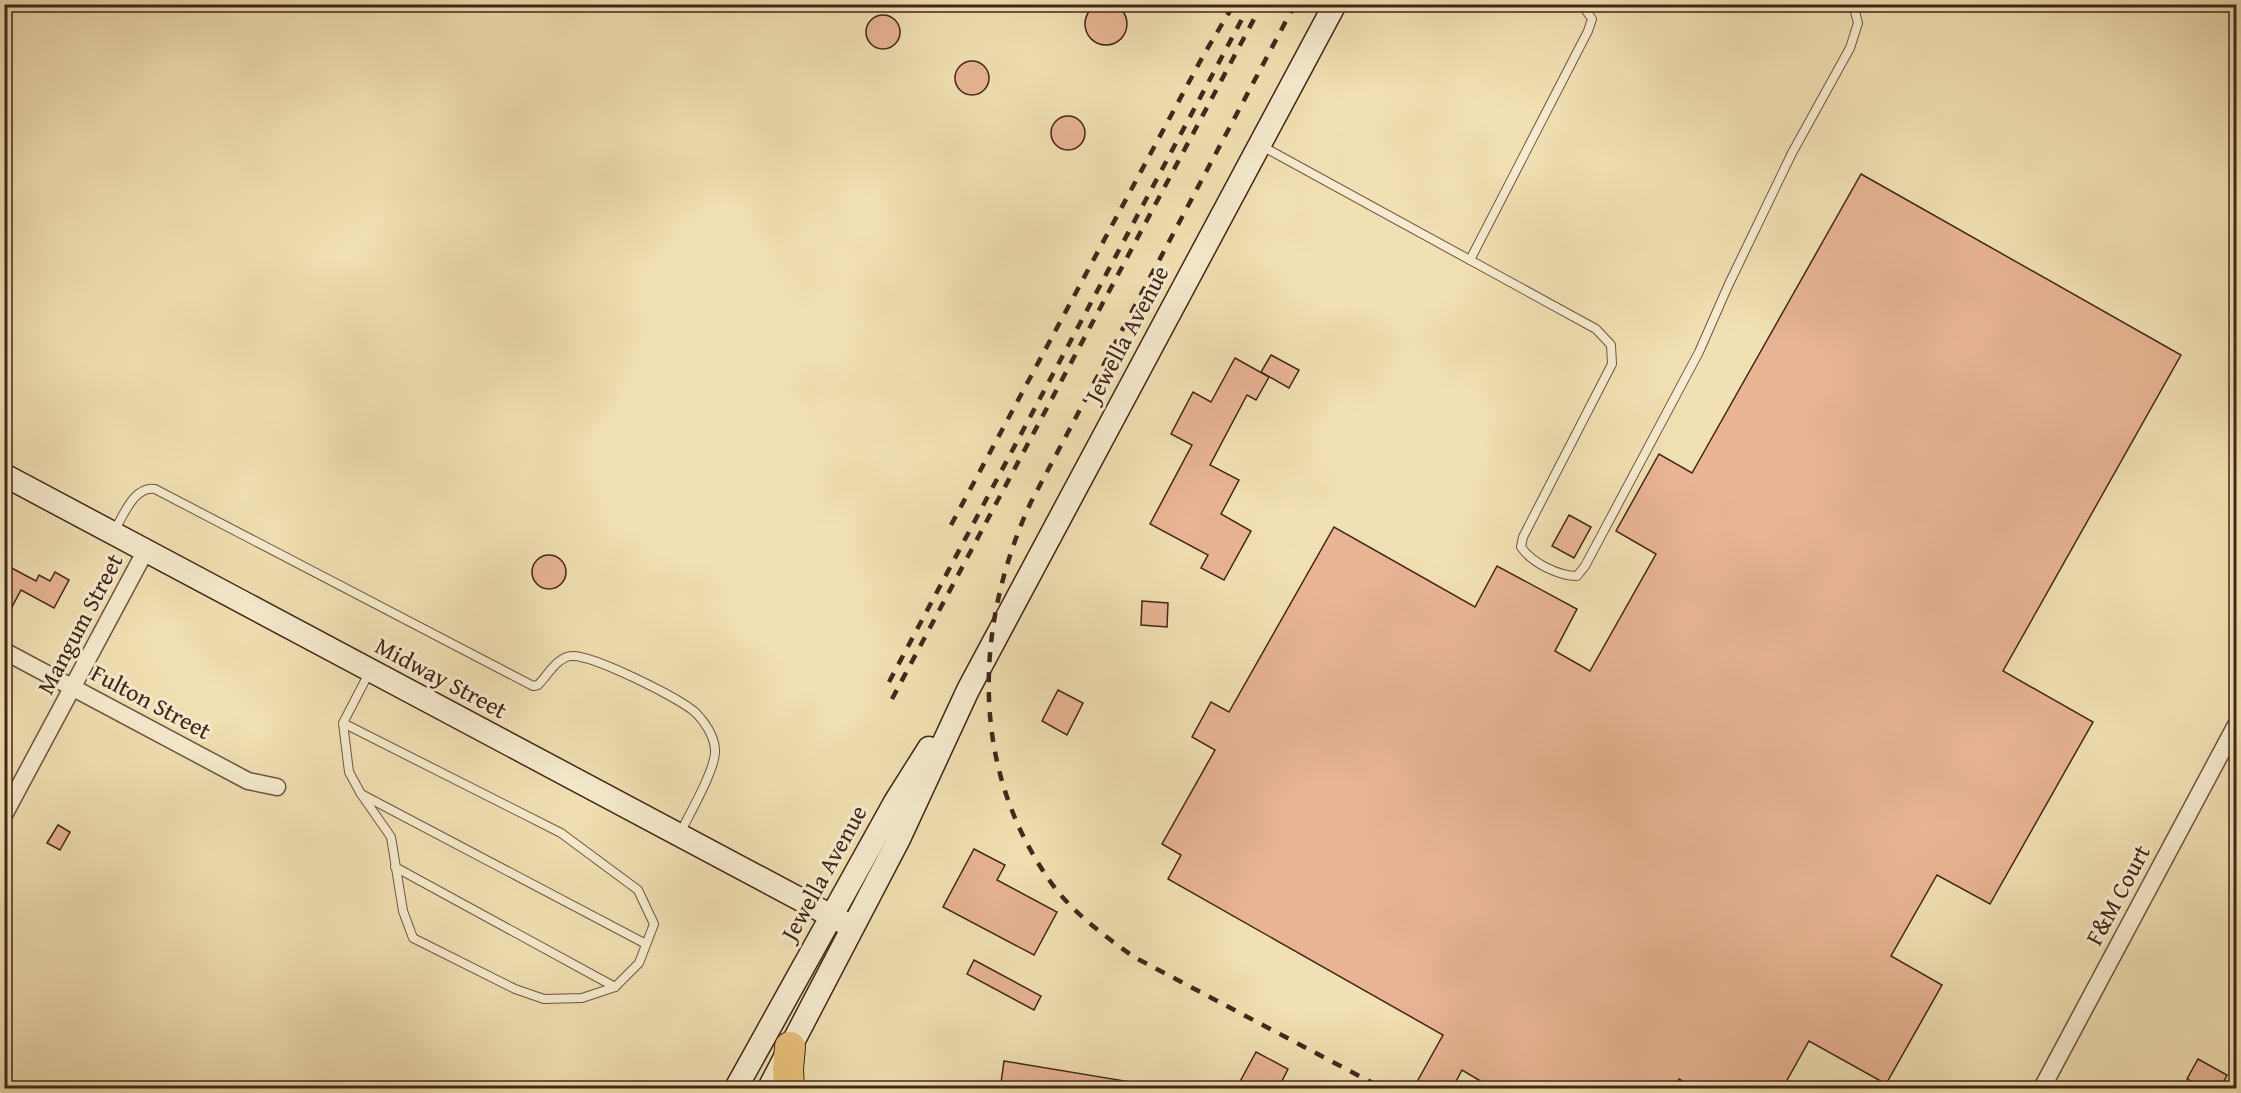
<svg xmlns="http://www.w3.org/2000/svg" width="2241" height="1093" font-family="'Gentium Book Plus',serif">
	<rect width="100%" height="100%" fill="#f1e0b3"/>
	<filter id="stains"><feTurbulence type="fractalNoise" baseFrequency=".00333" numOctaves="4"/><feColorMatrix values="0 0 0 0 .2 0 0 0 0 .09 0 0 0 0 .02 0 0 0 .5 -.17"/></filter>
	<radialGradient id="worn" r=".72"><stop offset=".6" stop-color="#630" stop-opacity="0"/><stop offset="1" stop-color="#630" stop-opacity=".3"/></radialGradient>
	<g fill="#e8b494" stroke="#422619" stroke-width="1.5">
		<circle cx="1106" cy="24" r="21"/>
		<circle cx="883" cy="32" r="17"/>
		<circle cx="972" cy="78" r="17"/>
		<circle cx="1068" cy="133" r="17"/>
		<polygon points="1861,174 2181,355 2003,671 2093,722 1990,904 1937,875 1891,956 1942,985 1886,1084 1809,1041 1782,1089 1696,1089 1679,1079 1674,1089 1494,1089 1462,1070 1452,1089 1413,1089 1443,1035 1168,879 1181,855 1162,844 1215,750 1192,737 1211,702 1229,712 1334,527 1475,607 1497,566 1577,609 1555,651 1590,671 1656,554 1616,531 1659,454 1692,473"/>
		<polygon points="1271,355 1299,370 1289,388 1261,372"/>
		<polygon points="1235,358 1269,377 1256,400 1247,395 1210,465 1239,480 1221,514 1251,531 1224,580 1201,568 1208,555 1150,524 1192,445 1171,434 1193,392 1211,402"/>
		<polygon points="1569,515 1591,527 1574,558 1552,546"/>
		<circle cx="549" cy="572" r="17"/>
		<polygon points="4,564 36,581 39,575 50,581 55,572 69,580 54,608 21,590 4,622"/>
		<polygon points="1142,601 1168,603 1167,627 1141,625"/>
		<polygon points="1058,690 1083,703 1067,735 1042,721"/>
		<polygon points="58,825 70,832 60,850 47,843"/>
		<polygon points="974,849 1005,865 997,880 1057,912 1034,955 943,907"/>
		<polygon points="974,960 1041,996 1034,1010 967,974"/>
		<polygon points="1256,1052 1288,1069 1278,1089 1236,1089"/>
		<polygon points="2198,1059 2227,1075 2220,1089 2205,1089 2187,1079"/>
		<polygon points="1004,1061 1125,1081 1124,1089 1038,1089 1001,1083"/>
	</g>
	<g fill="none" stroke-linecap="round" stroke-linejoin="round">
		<defs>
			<g id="lane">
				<path d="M1260,145L1596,329L1611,345L1612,364L1523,537L1521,547C1532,563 1559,576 1577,576L1585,566L1699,352L1728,286L1792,153L1850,48L1858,23L1853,4"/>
				<polyline points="1470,260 1588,31 1592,19 1585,9 1577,4"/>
				<path d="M114,531C123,517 134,485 155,489L533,686L538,685C547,676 558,656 572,656C593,655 680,698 696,713C705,722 714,736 715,749C717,767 689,815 680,833"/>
				<polyline points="343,723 561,833 638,890 654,924 639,963 615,987 582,998 544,999 515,989 413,938 403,911 391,837 361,794 349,772 343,723 370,671"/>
				<polyline points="363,795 646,944"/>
				<polyline points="395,867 615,987"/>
			</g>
			<g id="street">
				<polyline points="4,651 248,781 277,787"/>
				<polyline points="4,815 146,550"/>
				<polyline points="2042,1088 2236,725"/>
			</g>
			<g id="secondary">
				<polyline points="4,475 852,927"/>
				<polyline points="736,1088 895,802 929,748"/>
				<polyline points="769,1088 899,839 968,690 1335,4"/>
			</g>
			<polyline id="highway" points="789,1088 788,1069 790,1047"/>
		</defs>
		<use href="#lane" stroke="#6e5440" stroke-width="10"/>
		<use href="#street" stroke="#6e5440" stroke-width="19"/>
		<use href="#secondary" stroke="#422619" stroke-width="25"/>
		<use href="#highway" stroke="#422619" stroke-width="32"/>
		<use href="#lane" stroke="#f6ebce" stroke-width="8"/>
		<use href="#street" stroke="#f6ebce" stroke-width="16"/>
		<use href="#secondary" stroke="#f6ebce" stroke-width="22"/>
		<use href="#highway" stroke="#e8c07a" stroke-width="30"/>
		<g stroke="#422619" stroke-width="4.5" stroke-dasharray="10 10" stroke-linecap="butt">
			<path d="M1295,4L1031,502C973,628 969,772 1055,888C1076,915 1106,937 1134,957L1382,1088"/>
			<polyline points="951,525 1203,56 1234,4"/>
			<polyline points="889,682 1250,4"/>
			<polyline points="892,699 1262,4"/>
		</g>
	</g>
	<g text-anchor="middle" stroke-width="6" stroke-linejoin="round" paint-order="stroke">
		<g font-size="24" fill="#422619" stroke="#f6ebce">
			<text transform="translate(1127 334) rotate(-62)" y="8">Jewella Avenue</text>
			<text transform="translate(80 624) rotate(-62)" y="8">Mangum Street</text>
			<text transform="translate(441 678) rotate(28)" y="8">Midway Street</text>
			<text transform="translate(151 702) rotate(28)" y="8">Fulton Street</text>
			<text transform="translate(824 873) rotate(-61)" y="8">Jewella Avenue</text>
			<text transform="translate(2118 895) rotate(-62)" y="8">F&amp;M Court</text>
		</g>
	</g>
	<rect width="2241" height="1093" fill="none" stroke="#f1e0b3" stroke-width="24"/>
	<rect x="6" y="6" width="2229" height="1081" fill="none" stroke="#422619" stroke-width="3"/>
	<rect x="12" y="12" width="2217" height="1069" fill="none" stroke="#422619" stroke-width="1.5"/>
	<rect width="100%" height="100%" filter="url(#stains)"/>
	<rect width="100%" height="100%" fill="url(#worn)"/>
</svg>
